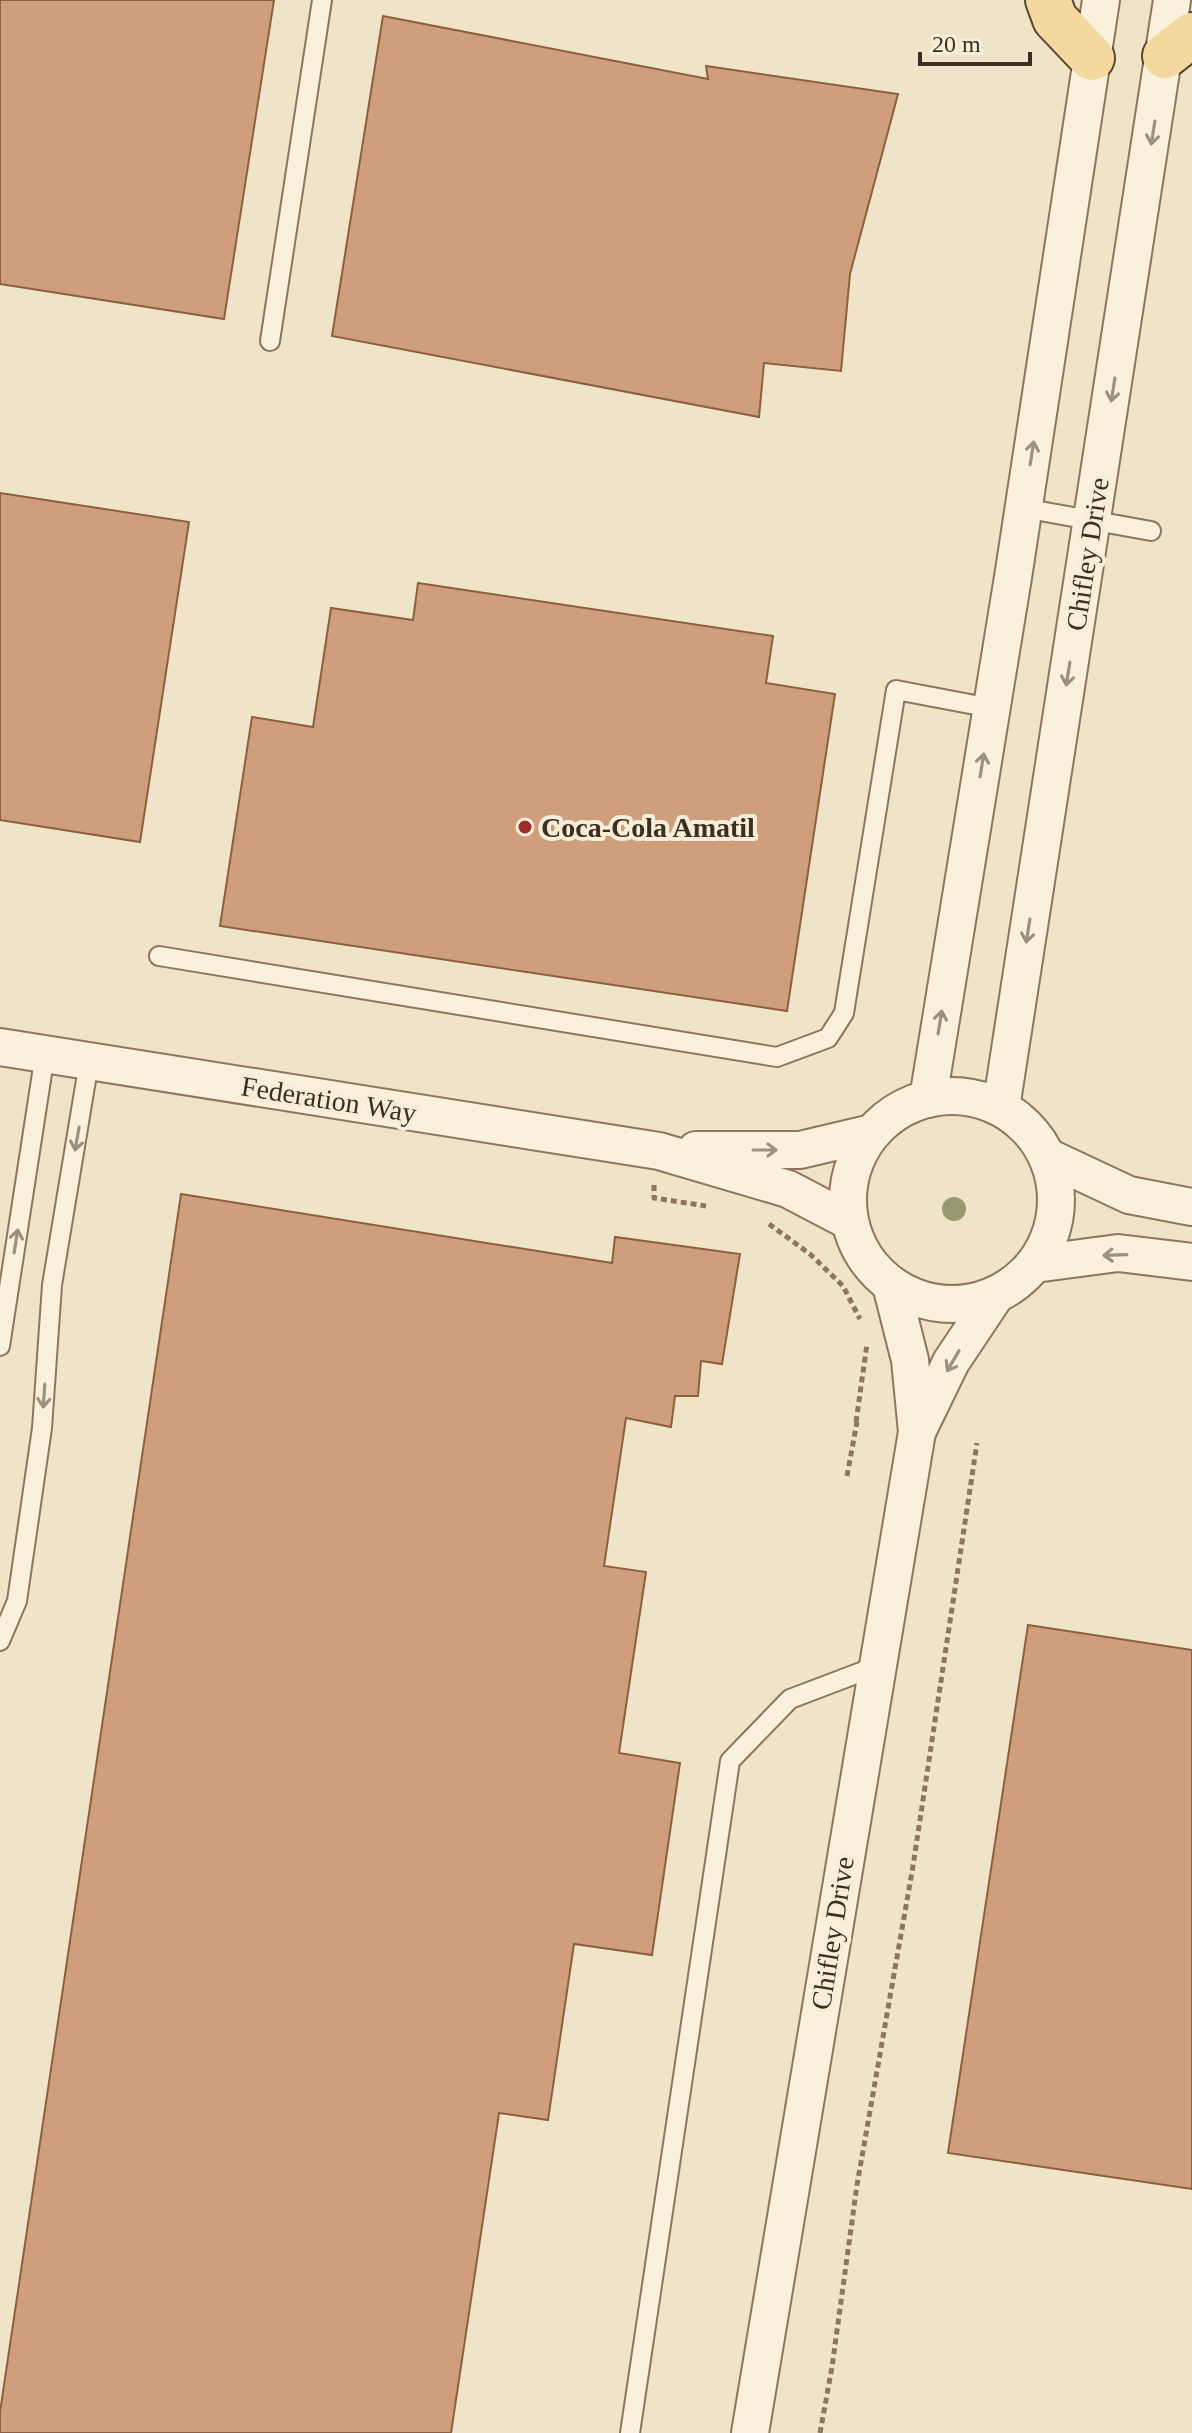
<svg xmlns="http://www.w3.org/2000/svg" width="1192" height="2433" font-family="Georgia,serif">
	<rect width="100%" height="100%" fill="#f0e4c8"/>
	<g fill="#cf9f7d" stroke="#8d5f41" stroke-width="2">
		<polygon points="0,0 274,0 224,319 0,284"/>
		<polygon points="383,16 708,79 706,66 898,94 850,274 841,371 764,363 759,417 332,336"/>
		<polygon points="0,493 189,522 140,842 0,820"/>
		<polygon points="418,583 773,636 766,683 835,694 787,1011 220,926 252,717 313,727 331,608 413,620"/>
		<polygon points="181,1194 612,1263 615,1237 740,1254 722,1364 701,1361 698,1396 675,1396 671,1427 626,1418 604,1566 646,1572 619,1753 680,1763 652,1955 574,1944 548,2120 499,2113 451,2433 0,2433 0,2412"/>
		<polygon points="1028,1625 1192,1650 1192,2189 948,2153"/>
	</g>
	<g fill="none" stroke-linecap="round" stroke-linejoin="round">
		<defs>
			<g id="lane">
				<polyline points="270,341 322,0"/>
				<polyline points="1023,508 1151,531"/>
				<polyline points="159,956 777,1057 828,1038 844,1013 896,690 991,708"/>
				<polyline points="0,1346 45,1054"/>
				<polyline points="0,1641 17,1601 42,1428 52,1285 89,1062"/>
				<polyline points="630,2433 730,1761 790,1699 877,1666"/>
			</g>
			<g id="street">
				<polyline points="0,1047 659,1151 788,1189 849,1221"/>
				<circle cx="952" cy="1200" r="104"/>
				<polyline points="928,1099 1014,571 1101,0"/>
				<polyline points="1001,1108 1172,0"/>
				<polyline points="696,1150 800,1150 872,1133"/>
				<polyline points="1048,1157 1129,1195 1192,1207"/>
				<polyline points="1035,1264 1118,1253 1192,1262"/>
				<polyline points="917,1432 951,1362 995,1296"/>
				<polyline points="750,2433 917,1432 910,1360 891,1285"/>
			</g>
			<g id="primary">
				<polyline points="1048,0 1055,19 1092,58"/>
				<polyline points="1165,56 1192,35"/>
			</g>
		</defs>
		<use href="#lane" stroke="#8d765c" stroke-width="22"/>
		<use href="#street" stroke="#8d765c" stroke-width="40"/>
		<use href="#primary" stroke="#5b4430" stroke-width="48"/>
		<g stroke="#8d765c" stroke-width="5" stroke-dasharray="6 4" stroke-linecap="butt">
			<polyline points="654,1185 654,1198 706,1206"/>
			<polyline points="769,1224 810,1254 843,1286 860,1319"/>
			<polyline points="856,1422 867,1344"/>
			<polyline points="847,1476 857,1422"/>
			<polyline points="820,2433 832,2367 857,2185 913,1866 977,1443"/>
		</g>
		<use href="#lane" stroke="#faf1dc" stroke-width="18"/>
		<use href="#street" stroke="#faf1dc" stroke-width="36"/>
		<use href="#primary" stroke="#f3d9a0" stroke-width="44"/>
	</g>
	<circle fill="#96986f" cx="954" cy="1209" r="12"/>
	<defs><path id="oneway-shaft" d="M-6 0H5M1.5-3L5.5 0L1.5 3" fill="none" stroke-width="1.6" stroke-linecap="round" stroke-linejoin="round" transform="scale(2)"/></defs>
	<g stroke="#9c907e">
		<use href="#oneway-shaft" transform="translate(1153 133) rotate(99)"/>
		<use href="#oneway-shaft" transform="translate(1113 390) rotate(99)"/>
		<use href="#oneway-shaft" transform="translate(1032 453) rotate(-81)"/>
		<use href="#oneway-shaft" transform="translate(1068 674) rotate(99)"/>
		<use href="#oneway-shaft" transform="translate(982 765) rotate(-81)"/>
		<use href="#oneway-shaft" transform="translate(1028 931) rotate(99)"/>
		<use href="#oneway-shaft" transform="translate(940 1022) rotate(-81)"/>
		<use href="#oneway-shaft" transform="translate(77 1139) rotate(100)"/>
		<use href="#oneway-shaft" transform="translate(765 1150)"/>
		<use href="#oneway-shaft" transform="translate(16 1241) rotate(-81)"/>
		<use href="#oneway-shaft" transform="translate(1115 1255) rotate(178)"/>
		<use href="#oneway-shaft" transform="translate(953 1361) rotate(120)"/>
		<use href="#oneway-shaft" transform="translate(44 1396) rotate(94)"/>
	</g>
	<circle fill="#9e2a2b" stroke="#f7eed8" stroke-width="3" cx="525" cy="827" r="8"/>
	<g text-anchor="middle" stroke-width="8" stroke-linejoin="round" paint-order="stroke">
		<g font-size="28" fill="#3d2e20" stroke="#f7eed8">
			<text transform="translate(1087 554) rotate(-81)" y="10">Chifley Drive</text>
			<text transform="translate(329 1099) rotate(9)" y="10">Federation Way</text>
			<text transform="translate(832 1933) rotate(-81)" y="10">Chifley Drive</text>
		</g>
		<g font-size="28" font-weight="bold" fill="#3d2e20" stroke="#f7eed8" text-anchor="start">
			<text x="541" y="837">Coca-Cola Amatil</text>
		</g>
	</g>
	<path d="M920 52v12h110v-12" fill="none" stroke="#3d2e20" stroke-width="4"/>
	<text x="932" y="52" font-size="24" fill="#3d2e20" stroke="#f7eed8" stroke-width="6" paint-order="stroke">20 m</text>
</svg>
